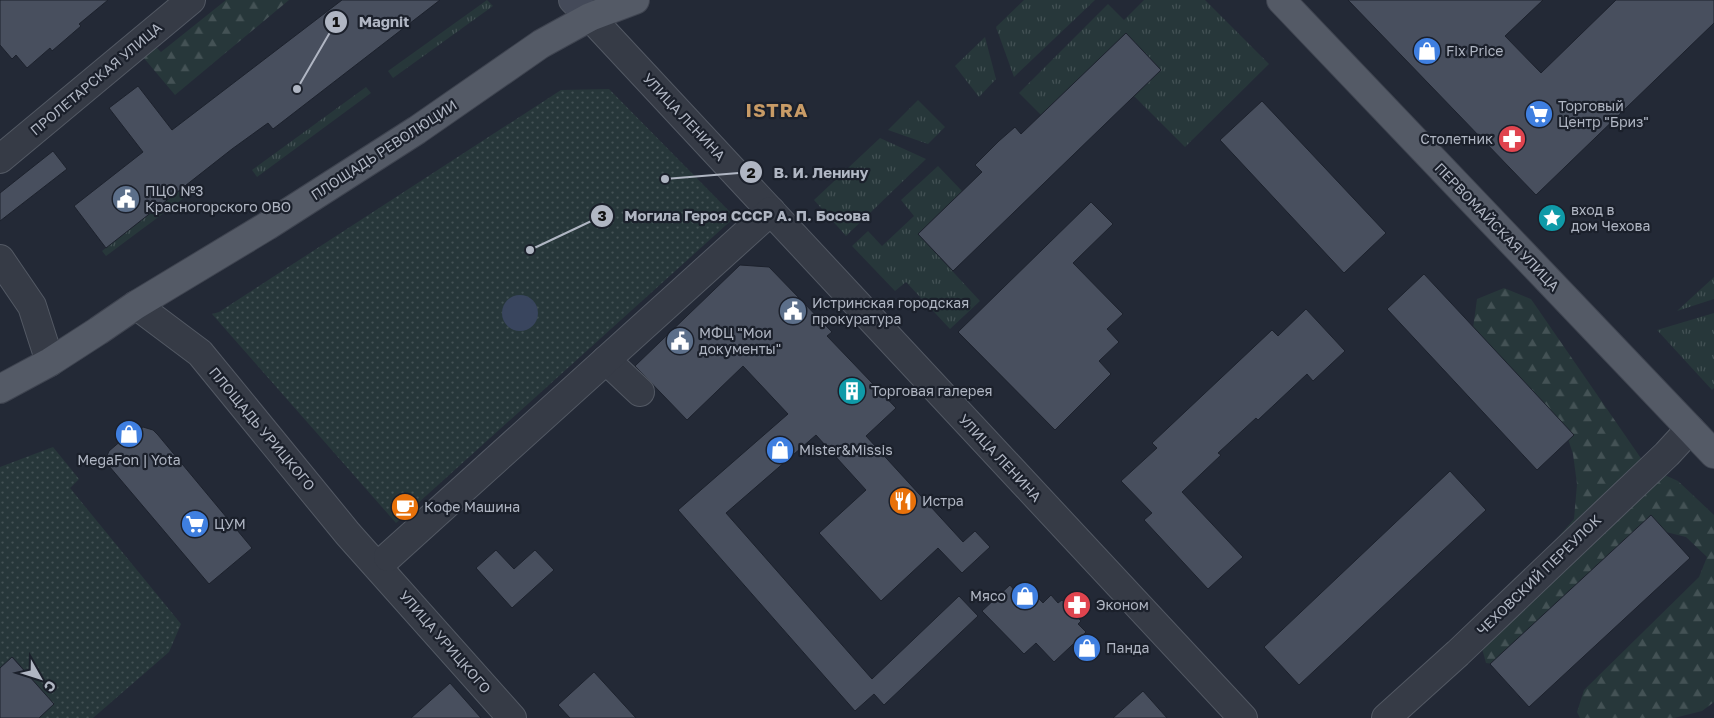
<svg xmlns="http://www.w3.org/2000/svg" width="1714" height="718" font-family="'Golos Text',sans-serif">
	<defs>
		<pattern id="grass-tufts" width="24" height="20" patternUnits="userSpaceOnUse" patternTransform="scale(1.25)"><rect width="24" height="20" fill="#27373a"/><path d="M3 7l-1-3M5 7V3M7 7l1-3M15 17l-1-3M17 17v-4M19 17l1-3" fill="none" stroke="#445255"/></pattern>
		<pattern id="forest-firs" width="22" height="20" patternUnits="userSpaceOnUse" patternTransform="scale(1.25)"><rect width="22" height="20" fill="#27373a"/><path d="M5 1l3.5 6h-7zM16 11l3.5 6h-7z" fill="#445255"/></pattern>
		<pattern id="park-dots" width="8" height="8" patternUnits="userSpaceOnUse" patternTransform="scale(1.25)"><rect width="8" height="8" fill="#27373a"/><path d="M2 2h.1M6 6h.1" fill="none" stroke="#445255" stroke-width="1.8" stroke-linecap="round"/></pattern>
	</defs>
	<rect width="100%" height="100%" fill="#232936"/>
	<g fill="url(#grass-tufts)">
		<polygon points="487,0 493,6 393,78 388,71"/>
		<polygon points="1024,0 1095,0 1014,77 996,27"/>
		<polygon points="1144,0 1205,0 1269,64 1185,147 1134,96 1161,70 1126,33 1041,115 1019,93 1108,4 1124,20"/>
		<polygon points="985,37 996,79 979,97 955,66"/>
		<polygon points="366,87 371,93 257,177 252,170"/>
		<polygon points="918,100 945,127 928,144 888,130"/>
		<polygon points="880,138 926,159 846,236 814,200"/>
		<polygon points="938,166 962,191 918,234 980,301 950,329 906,282 895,291 852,246 868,231 882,246 914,216 901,200"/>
		<polygon points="179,191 184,198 106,256 102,251"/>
		<polygon points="1714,277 1714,299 1677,311"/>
		<polygon points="1714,313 1714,388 1712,390 1657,330"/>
	</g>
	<g fill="url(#forest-firs)">
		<polygon points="226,0 289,0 175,95 143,57 156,47 161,52"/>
		<polygon points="1504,288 1531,299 1647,467 1678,481 1714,515 1714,702 1702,711 1674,718 1580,718 1577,712 1584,690 1699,577 1707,557 1686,537 1646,527 1502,665 1486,663 1481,645 1499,605 1574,519 1577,484 1573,454 1568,439 1473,328 1477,299"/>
	</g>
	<g fill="url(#park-dots)">
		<polygon points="609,89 735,217 396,523 212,314 219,312 561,90"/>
		<polygon points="53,447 79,479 70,488 181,624 169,652 93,718 39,718 54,704 13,657 0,668 0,467"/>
	</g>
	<circle fill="#39455e" cx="520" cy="313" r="18"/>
	<g fill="#484f5e" stroke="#1d222d">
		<polygon points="0,0 108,0 79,24 81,26 52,51 50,48 27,68 16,55 12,59 0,45"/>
		<polygon points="342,0 440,0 273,129 268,123 232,149 106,248 74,206 143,152 109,108 138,86 172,130"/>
		<polygon points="1348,0 1543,0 1505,36 1541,73 1616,0 1714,0 1714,23 1536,195"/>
		<polygon points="1126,33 1161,70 953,271 918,234 982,172 975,165 999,141 1015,127 1021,134"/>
		<polygon points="1262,101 1386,233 1344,273 1220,140"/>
		<polygon points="53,151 67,169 0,221 0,193"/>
		<polygon points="1091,202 1113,224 1073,263 1123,314 1107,329 1119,342 1099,361 1111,374 1055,430 958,332"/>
		<polygon points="740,265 769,267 832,332 827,336 896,408 866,436 963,542 975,531 990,547 962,573 938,548 881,601 819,533 866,490 816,435 726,513 872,679 959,596 978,616 884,705 874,694 855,711 678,510 788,414 743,366 687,420 635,366"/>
		<polygon points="1424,274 1574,435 1537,470 1387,309"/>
		<polygon points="1306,309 1345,351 1313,381 1307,374 1258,420 1256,418 1218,453 1221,455 1182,492 1243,557 1208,589 1144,520 1152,513 1121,481 1157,448 1152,443 1272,330 1278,336"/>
		<polygon points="143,427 153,430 158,435 252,548 209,584 109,466 107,456 109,451 129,434"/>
		<polygon points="1450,471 1486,510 1299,685 1264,647"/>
		<polygon points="1651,515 1690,558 1529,707 1490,664"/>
		<polygon points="496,550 514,569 535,550 554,570 512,608 476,568"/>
		<polygon points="1024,583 1043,603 1051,595 1058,603 1062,600 1081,621 1078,624 1086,632 1054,662 1036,643 1024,654 982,611 1010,585 1016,592"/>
		<polygon points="12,657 54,704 39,718 0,718 0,668"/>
		<polygon points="594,672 636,718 570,718 558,705"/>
		<polygon points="450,683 481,718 411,718"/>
		<polygon points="1143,691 1167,718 1113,718"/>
	</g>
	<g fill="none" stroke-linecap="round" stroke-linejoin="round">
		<defs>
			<g id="street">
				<polyline points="590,17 1243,718"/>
				<polyline points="0,159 191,0"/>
				<polyline points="0,259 32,306 50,362"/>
				<polyline points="136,305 200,353 348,534 512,718"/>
				<polyline points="606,360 640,392"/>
				<polyline points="388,557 771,211"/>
				<polyline points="1386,718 1458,653 1667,454 1690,429"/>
			</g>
			<polyline id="secondary" points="573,0 590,17"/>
			<g id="primary">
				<polyline points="1281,0 1714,454"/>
				<polyline points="0,389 50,362 98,331 136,305 267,226 417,130 541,44 590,17 635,0"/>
			</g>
		</defs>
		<use href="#street" stroke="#535964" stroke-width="30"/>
		<use href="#secondary" stroke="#535964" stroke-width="30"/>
		<use href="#primary" stroke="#3f4450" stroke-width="30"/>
		<use href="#street" stroke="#363b46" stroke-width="28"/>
		<use href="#secondary" stroke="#444a59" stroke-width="28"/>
		<use href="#primary" stroke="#545a66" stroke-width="28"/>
	</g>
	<defs>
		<symbol id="shop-disc" viewBox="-11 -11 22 22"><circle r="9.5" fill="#3f7fe0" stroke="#1b202b"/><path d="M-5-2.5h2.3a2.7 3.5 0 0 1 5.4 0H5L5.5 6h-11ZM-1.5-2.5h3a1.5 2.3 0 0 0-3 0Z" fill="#fff"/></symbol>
		<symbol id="supermarket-disc" viewBox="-11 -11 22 22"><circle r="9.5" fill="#3f7fe0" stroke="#1b202b"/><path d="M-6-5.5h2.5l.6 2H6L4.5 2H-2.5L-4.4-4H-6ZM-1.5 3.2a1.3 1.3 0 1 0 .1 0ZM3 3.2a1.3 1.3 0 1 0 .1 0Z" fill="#fff"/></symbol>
		<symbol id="pharmacy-disc" viewBox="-11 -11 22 22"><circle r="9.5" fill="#e0444e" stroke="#1b202b"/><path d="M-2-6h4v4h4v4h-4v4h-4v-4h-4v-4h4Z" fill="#fff"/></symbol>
		<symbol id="civic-disc" viewBox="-11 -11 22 22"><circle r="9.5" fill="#5c6f8a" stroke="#1b202b"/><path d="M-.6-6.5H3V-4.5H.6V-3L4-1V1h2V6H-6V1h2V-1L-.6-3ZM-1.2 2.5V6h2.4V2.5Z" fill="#fff"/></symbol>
		<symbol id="sight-disc" viewBox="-11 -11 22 22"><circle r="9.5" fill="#0f9aa8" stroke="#1b202b"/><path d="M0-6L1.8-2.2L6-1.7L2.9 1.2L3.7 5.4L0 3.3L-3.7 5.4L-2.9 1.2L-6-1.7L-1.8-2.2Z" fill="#fff"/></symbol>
		<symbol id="building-disc" viewBox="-11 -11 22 22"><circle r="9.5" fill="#0f9aa8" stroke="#1b202b"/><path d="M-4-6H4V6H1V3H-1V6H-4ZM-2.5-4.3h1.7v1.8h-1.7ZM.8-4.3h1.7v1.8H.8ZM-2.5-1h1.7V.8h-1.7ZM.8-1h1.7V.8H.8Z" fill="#fff"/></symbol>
		<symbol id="restaurant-disc" viewBox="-11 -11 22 22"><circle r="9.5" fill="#e8710a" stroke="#1b202b"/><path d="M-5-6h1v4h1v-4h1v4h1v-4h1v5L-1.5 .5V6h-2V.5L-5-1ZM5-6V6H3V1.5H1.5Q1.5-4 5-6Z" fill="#fff"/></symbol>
		<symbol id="cafe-disc" viewBox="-11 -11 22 22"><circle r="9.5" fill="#e8710a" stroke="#1b202b"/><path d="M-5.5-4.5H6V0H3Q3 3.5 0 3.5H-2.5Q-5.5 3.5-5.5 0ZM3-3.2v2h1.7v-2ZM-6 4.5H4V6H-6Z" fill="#fff"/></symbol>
	</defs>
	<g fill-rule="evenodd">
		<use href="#shop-disc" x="1411" y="35" width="32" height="32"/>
		<use href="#supermarket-disc" x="1523" y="98" width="32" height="32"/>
		<use href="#pharmacy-disc" x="1496" y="123" width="32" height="32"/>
		<use href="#civic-disc" x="110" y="183" width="32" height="32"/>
		<use href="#sight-disc" x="1536" y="202" width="32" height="32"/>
		<use href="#civic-disc" x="777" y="295" width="32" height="32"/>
		<use href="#civic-disc" x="664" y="325" width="32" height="32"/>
		<use href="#building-disc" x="836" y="375" width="32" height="32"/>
		<use href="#shop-disc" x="113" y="418" width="32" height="32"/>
		<use href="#shop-disc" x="764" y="434" width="32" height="32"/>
		<use href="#restaurant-disc" x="887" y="485" width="32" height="32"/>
		<use href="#cafe-disc" x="389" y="491" width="32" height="32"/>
		<use href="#supermarket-disc" x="179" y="508" width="32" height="32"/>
		<use href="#shop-disc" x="1009" y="580" width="32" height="32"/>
		<use href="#pharmacy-disc" x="1061" y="589" width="32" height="32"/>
		<use href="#shop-disc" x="1071" y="632" width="32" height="32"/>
	</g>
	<g text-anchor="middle" stroke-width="4.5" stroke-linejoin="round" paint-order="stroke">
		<g font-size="14" fill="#b0b6c3" stroke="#1b202b" text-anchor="start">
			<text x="1446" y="56">Fix Price</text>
			<text x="1558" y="111">Торговый<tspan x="1558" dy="16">Центр "Бриз"</tspan></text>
			<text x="1493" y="144" text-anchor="end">Столетник</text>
			<text x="145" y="196">ПЦО №3<tspan x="145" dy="16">Красногорского ОВО</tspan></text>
			<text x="1571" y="215">вход в<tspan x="1571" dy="16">дом Чехова</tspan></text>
			<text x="812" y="308">Истринская городская<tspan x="812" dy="16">прокуратура</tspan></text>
			<text x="699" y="338">МФЦ "Мои<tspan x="699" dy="16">документы"</tspan></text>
			<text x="871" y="396">Торговая галерея</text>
			<text x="799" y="455">Mister&amp;Missis</text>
			<text x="129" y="465" text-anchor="middle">MegaFon | Yota</text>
			<text x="922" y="506">Истра</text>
			<text x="424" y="512">Кофе Машина</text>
			<text x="214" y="529">ЦУМ</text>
			<text x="1006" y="601" text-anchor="end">Мясо</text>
			<text x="1096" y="610">Эконом</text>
			<text x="1106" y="653">Панда</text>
		</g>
		<g font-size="14" fill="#b0b6c3" stroke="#1b202b">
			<text transform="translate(96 79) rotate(-40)" y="5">ПРОЛЕТАРСКАЯ УЛИЦА</text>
			<text transform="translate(684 117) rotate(47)" y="5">УЛИЦА ЛЕНИНА</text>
			<text transform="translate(384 150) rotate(-33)" y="5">ПЛОЩАДЬ РЕВОЛЮЦИИ</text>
			<text transform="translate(1497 227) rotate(46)" y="5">ПЕРВОМАЙСКАЯ УЛИЦА</text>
			<text transform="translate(262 429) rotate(50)" y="5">ПЛОЩАДЬ УРИЦКОГО</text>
			<text transform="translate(1000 458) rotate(47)" y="5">УЛИЦА ЛЕНИНА</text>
			<text transform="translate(1539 575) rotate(-44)" y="5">ЧЕХОВСКИЙ ПЕРЕУЛОК</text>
			<text transform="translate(445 642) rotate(49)" y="5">УЛИЦА УРИЦКОГО</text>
		</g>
		<g font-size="19" font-weight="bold" letter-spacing="1" fill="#c89b66" stroke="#1b202b">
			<text x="777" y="117">ISTRA</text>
		</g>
	</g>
	<path fill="none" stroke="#b0b6c3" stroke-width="2" d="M297 89L336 22M665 179L751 172M530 250L602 216"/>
	<g fill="#b0b6c3" stroke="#1b202b" stroke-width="2">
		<circle cx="297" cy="89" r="5"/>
		<circle cx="665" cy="179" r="5"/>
		<circle cx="530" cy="250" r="5"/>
		<circle cx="336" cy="22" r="12"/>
		<circle cx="751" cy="172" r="12"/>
		<circle cx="602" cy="216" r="12"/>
	</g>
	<g font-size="15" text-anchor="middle" font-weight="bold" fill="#111">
		<text x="336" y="27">1</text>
		<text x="751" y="178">2</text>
		<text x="602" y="221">3</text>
	</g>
	<g font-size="15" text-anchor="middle" font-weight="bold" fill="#b0b6c3" stroke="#1b202b" stroke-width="4.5" stroke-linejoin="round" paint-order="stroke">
		<text x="384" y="27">Magnit</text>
		<text x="821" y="178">В. И. Ленину</text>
		<text x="747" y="221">Могила Героя СССР А. П. Босова</text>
	</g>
	<g transform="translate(40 678) rotate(129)" stroke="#1b202b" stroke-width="4" paint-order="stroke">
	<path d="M0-4L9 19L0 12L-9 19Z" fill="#b0b6c3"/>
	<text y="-8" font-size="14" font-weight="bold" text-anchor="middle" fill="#b0b6c3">С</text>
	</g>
</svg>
